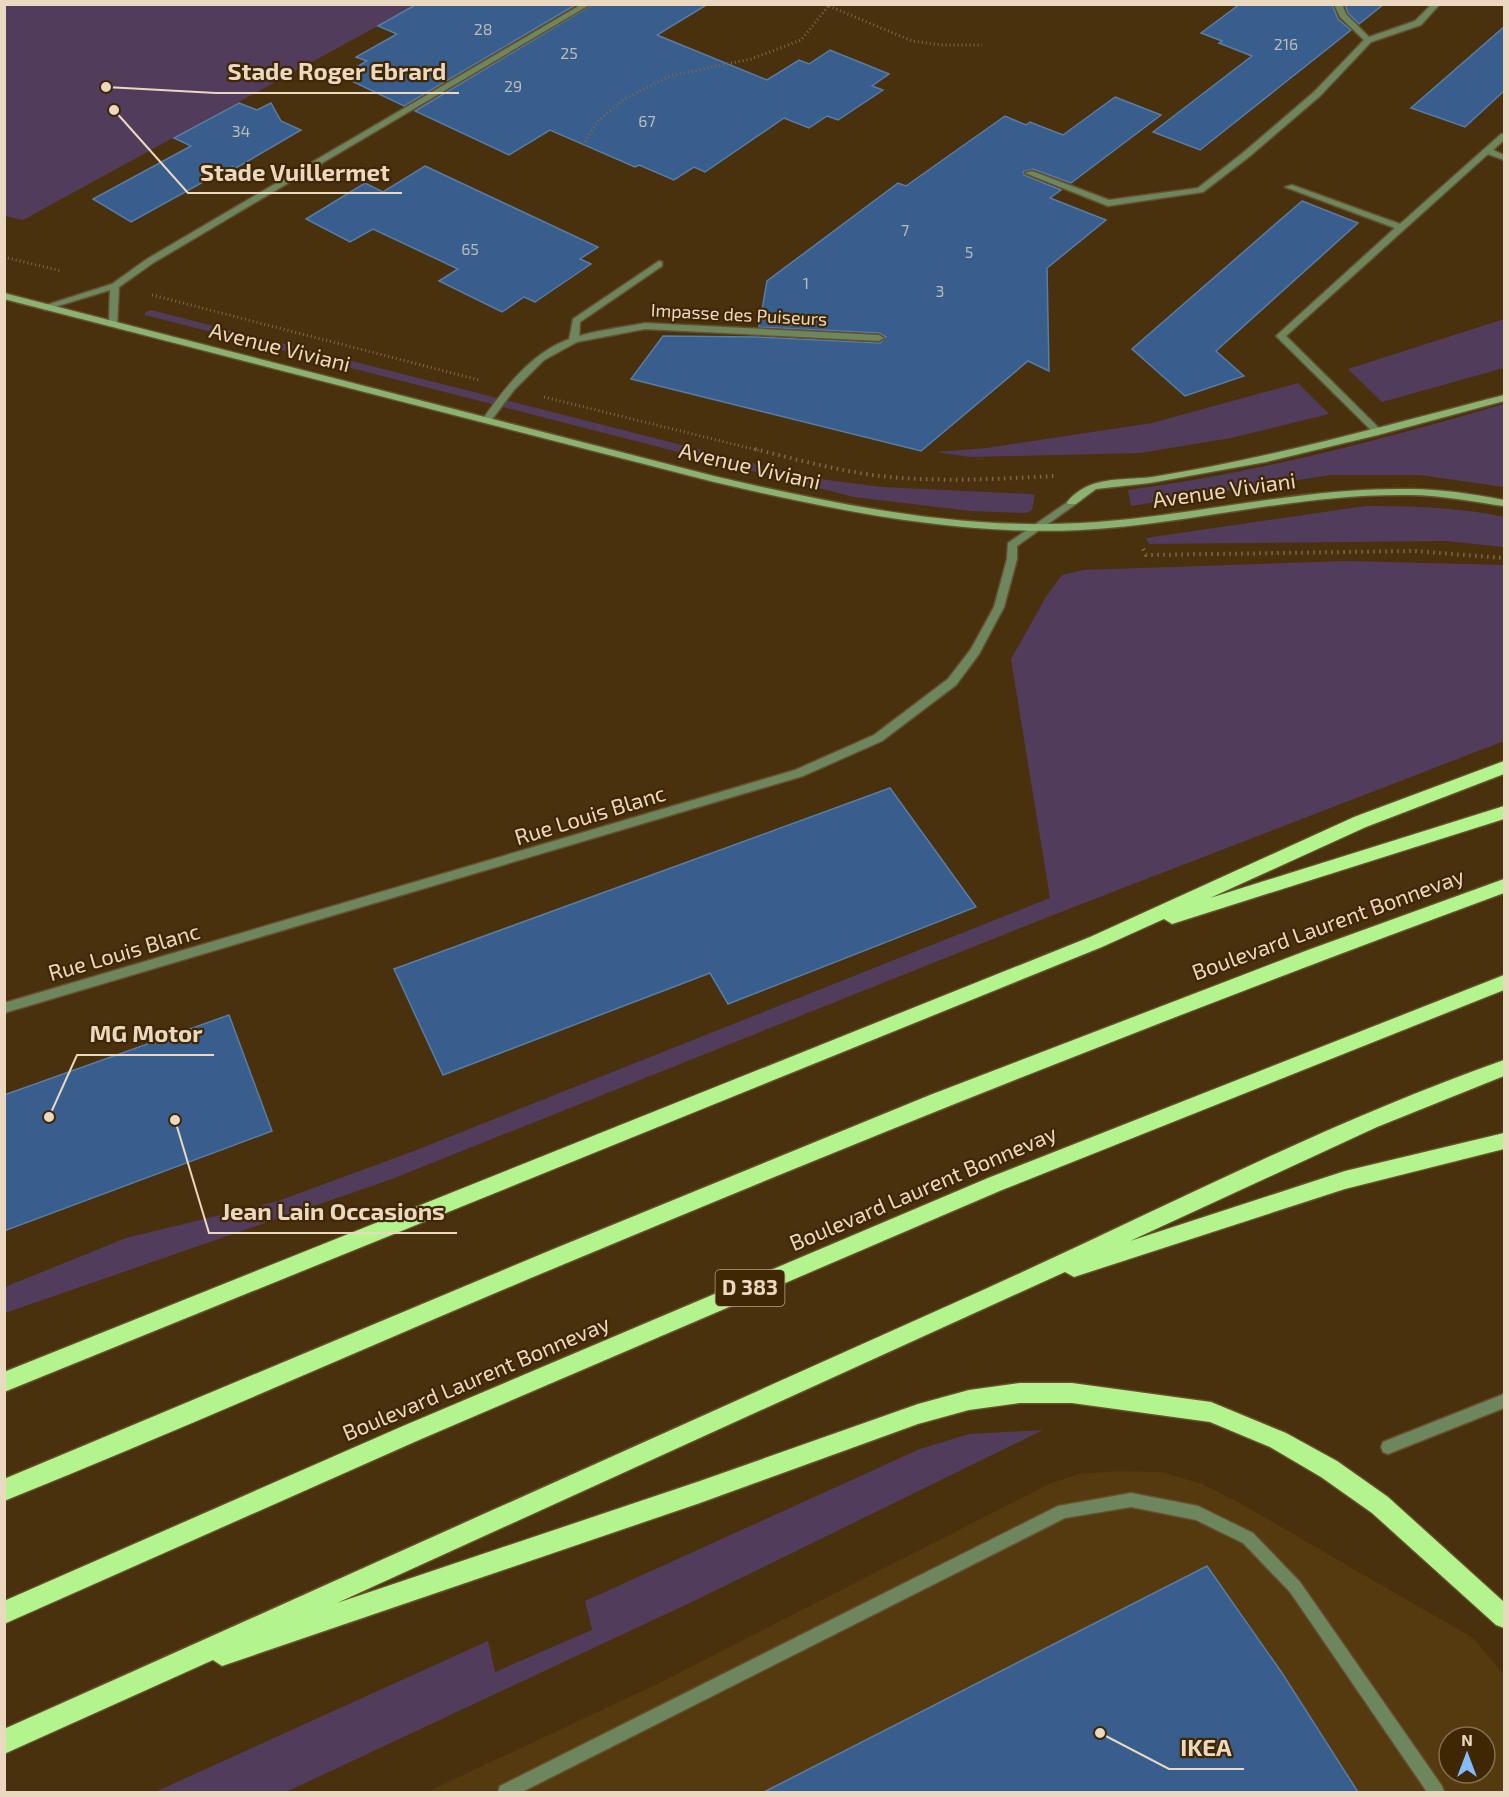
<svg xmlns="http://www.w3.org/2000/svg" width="1509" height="1797" font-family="'Exo 2',sans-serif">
	<rect width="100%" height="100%" fill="#49310d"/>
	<path fill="#553a0f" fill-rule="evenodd" d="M1116,1471L1161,1472L1202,1484L1243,1505L1473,1638L1504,1675V1792H427L653,1686L1049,1484L1079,1474ZM1449,1737H1485V1773H1449Z"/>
	<g fill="#523c5c">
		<polygon points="4,5 5,4 416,5 23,220 5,216"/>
		<polygon points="151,310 760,465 827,480 882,487 1030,494 1035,495 1032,510 1026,513 971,511 854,497 145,315 145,312"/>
		<polygon points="1504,319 1504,368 1382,402 1348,369"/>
		<polygon points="1298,383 1329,414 1231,438 1140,453 970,457 936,452 987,448 1152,423"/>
		<path d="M1504,404V487L1420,475H1330L1131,506L1128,490C1256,473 1381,440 1504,404Z"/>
		<path d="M1365,506C1412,506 1458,507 1504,517V547L1446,541L1149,544L1146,538Z"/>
		<polygon points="1346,561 1504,565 1504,741 1053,915 392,1179 5,1313 5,1287 126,1238 278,1201 414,1151 1050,898 1011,659 1046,597 1062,575 1083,570"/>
		<polygon points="1043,1430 696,1600 286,1792 155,1792 488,1641 495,1672 592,1630 585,1601 920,1449 969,1434"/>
	</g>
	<g fill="#375e8d" stroke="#5a7ca5" stroke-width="1.5">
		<polygon points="417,4 577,4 404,106 341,76 367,61 356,57 397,34 378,26"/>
		<polygon points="593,4 708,4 657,35 767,80 799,60 809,64 830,50 889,74 872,86 883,90 838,120 827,116 809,128 784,118 705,172 694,167 674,180 639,165 635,167 550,130 509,155 415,111"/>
		<polygon points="1240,4 1332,4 1338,19 1351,30 1200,150 1153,132 1252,56 1219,43 1222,41 1201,33"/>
		<polygon points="1345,4 1384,4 1359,24 1348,13"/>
		<polygon points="1504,27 1504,91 1465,127 1411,108"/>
		<polygon points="1115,97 1161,115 1071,183 1033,169 1023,172 1024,175 1061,190 1050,198 1106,220 1047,268 1049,371 1028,361 921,451 631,379 663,336 758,337 880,343 886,337 879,333 759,327 767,281 898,183 906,186 1005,116 1026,125 1030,122 1063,135"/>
		<polygon points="239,103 257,110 271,103 281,121 301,130 236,168 232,166 131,222 93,199 191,146 174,138"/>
		<polygon points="425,166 598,247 580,259 591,264 535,302 524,297 502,312 439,281 458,269 373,229 350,242 306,219 365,183 383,192"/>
		<polygon points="1302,201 1358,223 1216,351 1244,376 1185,396 1132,349"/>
		<polygon points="890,788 976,907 728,1004 710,973 443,1075 394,969"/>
		<polygon points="229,1015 272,1131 4,1231 4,1095"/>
		<polygon points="1207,1566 1282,1673 1358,1792 764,1792"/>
	</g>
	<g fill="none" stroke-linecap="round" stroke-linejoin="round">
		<defs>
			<g id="lane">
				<polygon points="1334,4 1342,4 1346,14 1369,37 1415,21 1432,4 1440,4 1421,25 1371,42 1320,96 1250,156 1203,192 1108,206 1025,173 1032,171 1109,200 1198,188 1244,152 1314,92 1364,40 1340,17"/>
				<polygon points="1501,134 1504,134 1504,140 1493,150 1504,155 1504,160 1488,154 1286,336 1383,432 1378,435 1375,434 1276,336 1395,228 1285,187 1292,185 1400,224"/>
				<polygon points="659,261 662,262 662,266 580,322 579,340 574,343 571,342 569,340 573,319"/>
				<polygon points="1504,1394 1504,1408 1388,1454 1383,1452 1381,1447 1383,1442"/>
				<polygon points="1131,1493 1198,1506 1253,1533 1300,1582 1442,1786 1444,1792 1427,1792 1290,1592 1243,1543 1196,1520 1131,1507 1065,1518 522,1792 498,1792 500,1786 1058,1506"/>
			</g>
			<g id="street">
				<polygon points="582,4 591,4 153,263 119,287 117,326 111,326 109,324 110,290 45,310 40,307 112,284 147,259"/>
				<path d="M645,323L879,335L884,338L879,341L645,329L577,342L544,360L514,390L490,422H484L482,420C505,388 533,350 573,338C596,330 621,328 645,323Z"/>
				<polygon points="1072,499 1077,502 1076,504 1017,546 1017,559 1004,607 979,654 956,685 882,741 803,776 4,1013 4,1003 795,770 874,735 948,679 971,649 994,607 1007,559 1008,543"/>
			</g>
			<g id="secondary">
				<path d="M4,293L714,476C834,504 958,530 1081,523C1191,517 1299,487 1410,489C1442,489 1473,494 1504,500V506C1473,502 1442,495 1410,495C1300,493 1191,524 1081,530C958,536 834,510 714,482L4,299Z"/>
				<path d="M1504,395V401L1378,435L1266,462L1150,483L1096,489L1076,504H1068L1067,502C1090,475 1120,481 1152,477C1271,458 1387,425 1504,395Z"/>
			</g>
			<g id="highway">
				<polygon points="1504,761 1504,774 1366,827 1210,898 1504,806 1504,819 1172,924 1164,919 1102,947 4,1392 4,1372 1090,937 1354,817"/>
				<path d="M1504,879V893C1191,1008 882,1131 574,1260C384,1339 196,1424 4,1501V1479L556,1248L930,1095L1308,950Z"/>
				<polygon points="1504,975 1504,990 1002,1190 419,1440 4,1624 4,1601 403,1426 988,1178"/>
				<path d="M1504,1060V1076L1377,1127L1130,1241L1345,1171L1504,1133V1149L1345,1189L1074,1277L1065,1272L337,1603L700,1481L918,1404L969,1390L1020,1383H1072L1211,1402L1286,1433L1337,1461L1388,1497L1504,1602V1628L1496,1625L1372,1513L1321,1477L1270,1447L1210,1422L1072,1403H1020L969,1410L918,1424L700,1503L222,1666L213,1660L4,1754V1729C331,1583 657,1436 983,1290C1156,1212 1325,1123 1504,1060Z"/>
			</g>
		</defs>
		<use href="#lane" stroke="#664f2d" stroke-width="3"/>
		<use href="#street" stroke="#664f2d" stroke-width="3"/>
		<use href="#secondary" stroke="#664f2d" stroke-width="3"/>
		<use href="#highway" stroke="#664f2d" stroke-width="3"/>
		<g stroke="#7f6849" stroke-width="3" stroke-dasharray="1 3" stroke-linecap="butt">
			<polyline points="829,6 912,41 942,45 982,45"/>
			<polyline points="583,145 598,121 624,99 670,76 751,59 801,40 830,4"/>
			<polyline points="4,257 61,271"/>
			<polyline points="152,295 479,380"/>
			<polyline points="544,397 761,451"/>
		</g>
		<g stroke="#7f6849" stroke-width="4" stroke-dasharray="1.5 4.5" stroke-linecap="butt">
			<path d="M755,449C794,459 832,469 872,475C932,483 994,479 1055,476"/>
			<polyline points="1143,549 1146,555 1415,551 1504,558"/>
		</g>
		<use href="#lane" fill="#6d865d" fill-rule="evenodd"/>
		<use href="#street" fill="#6d865d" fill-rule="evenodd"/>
		<use href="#secondary" fill="#8ab271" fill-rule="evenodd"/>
		<use href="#highway" fill="#b4f48c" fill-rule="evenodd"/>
	</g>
	<g text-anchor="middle" stroke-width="4.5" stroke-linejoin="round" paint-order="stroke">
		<g font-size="16" fill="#bebab4">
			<text x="483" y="35">28</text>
			<text x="1286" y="50">216</text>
			<text x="569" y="59">25</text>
			<text x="513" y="92">29</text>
			<text x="647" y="127">67</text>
			<text x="241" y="137">34</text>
			<text x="905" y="236">7</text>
			<text x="470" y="255">65</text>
			<text x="969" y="258">5</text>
			<text x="806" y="289">1</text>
			<text x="940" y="297">3</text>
		</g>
		<g font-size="18" fill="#ebd8c1" stroke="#3e2702">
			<text transform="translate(739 315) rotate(3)" y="6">Impasse des Puiseurs</text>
		</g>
		<rect fill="#3e2702" stroke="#b7a388" stroke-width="1.5" x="715.5" y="1270" width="69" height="36" rx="4.5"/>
		<g font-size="21" font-weight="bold" fill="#ebd8c1">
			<text x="750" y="1295">D 383</text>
		</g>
		<g font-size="22" fill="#ebd8c1" stroke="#3e2702">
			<text transform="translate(280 347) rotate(14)" y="8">Avenue Viviani</text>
			<text transform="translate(750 466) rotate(13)" y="8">Avenue Viviani</text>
			<text transform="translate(1224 490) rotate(-8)" y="8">Avenue Viviani</text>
			<text transform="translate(590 815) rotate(-17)" y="8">Rue Louis Blanc</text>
			<text transform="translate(1328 924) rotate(-20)" y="8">Boulevard Laurent Bonnevay</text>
			<text transform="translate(124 952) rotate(-16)" y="8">Rue Louis Blanc</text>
			<text transform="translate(923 1188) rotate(-23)" y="8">Boulevard Laurent Bonnevay</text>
			<text transform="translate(476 1378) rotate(-23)" y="8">Boulevard Laurent Bonnevay</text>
		</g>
	</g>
	<path fill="none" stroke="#ebd8c1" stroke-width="2" d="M106 87L216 93H459M114 110L188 193H402M49 1117L77 1055H214M175 1120L209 1233H457M1100 1733L1169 1769H1244"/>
	<g fill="#ebd8c1" stroke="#3e2702" stroke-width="2">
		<circle cx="106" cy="87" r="6"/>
		<circle cx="114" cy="110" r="6"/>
		<circle cx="49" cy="1117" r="6"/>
		<circle cx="175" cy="1120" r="6"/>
		<circle cx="1100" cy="1733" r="6"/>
	</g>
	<g font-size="24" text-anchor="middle" font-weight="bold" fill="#ebd8c1" stroke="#3e2702" stroke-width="4.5" stroke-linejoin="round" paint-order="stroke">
		<text x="337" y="80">Stade Roger Ebrard</text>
		<text x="295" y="181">Stade Vuillermet</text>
		<text x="146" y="1042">MG Motor</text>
		<text x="333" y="1220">Jean Lain Occasions</text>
		<text x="1206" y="1756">IKEA</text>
	</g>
	<rect width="1509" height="1797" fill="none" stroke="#ebd8c1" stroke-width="12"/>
	<g transform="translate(1467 1755)"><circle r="28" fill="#3e2702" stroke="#836e4e" stroke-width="1.5"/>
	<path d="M0-4.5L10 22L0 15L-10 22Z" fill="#86bbfb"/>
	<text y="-9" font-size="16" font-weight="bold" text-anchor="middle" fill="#ebd8c1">N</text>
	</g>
</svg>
